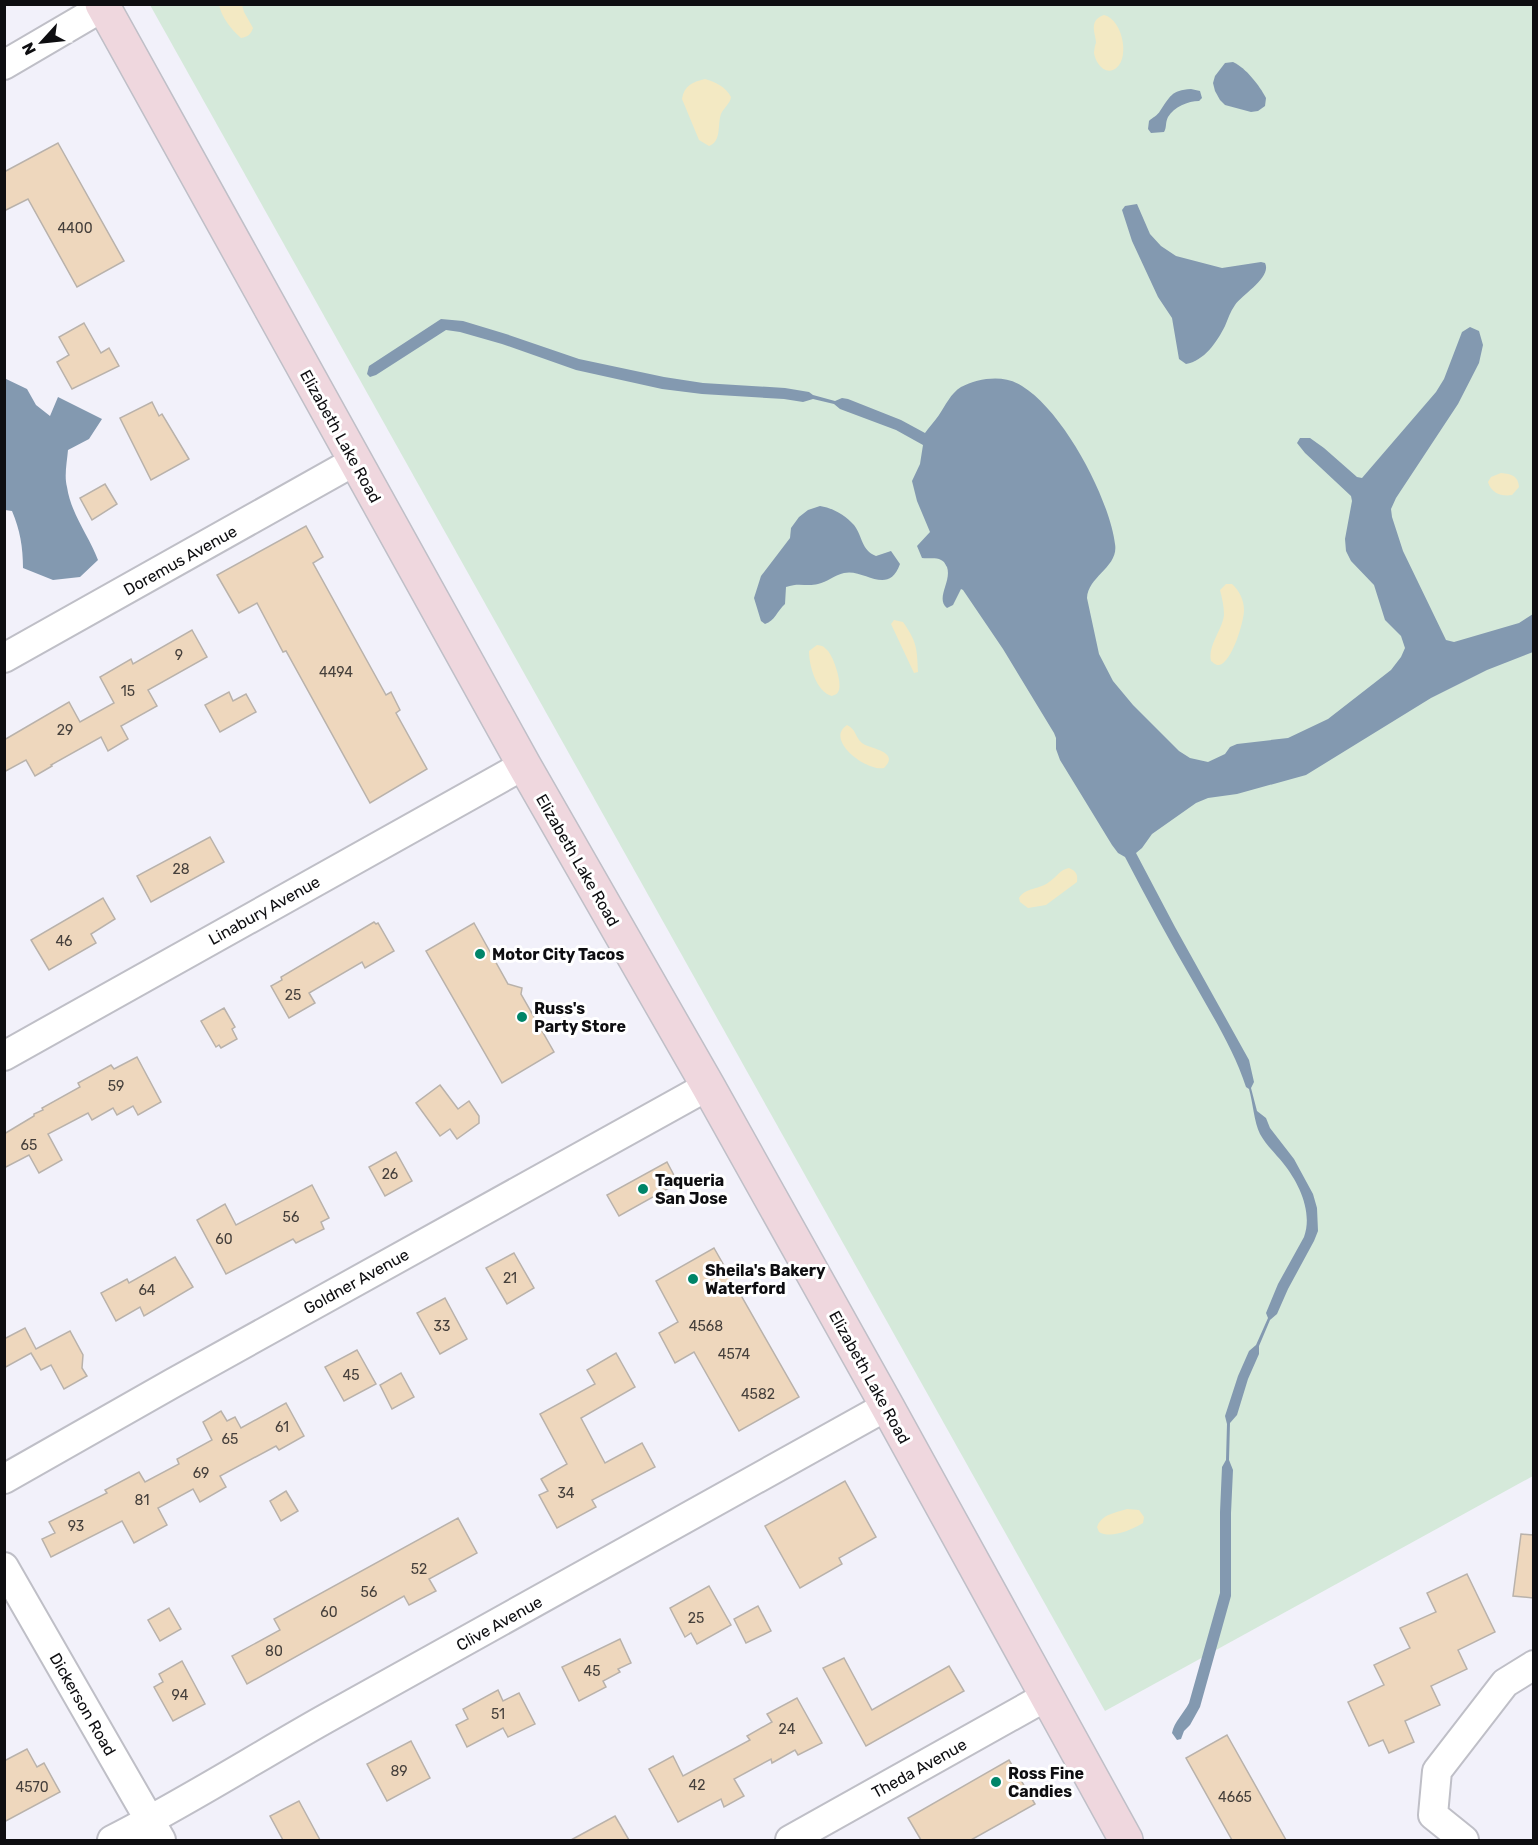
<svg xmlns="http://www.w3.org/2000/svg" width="1538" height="1845" font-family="Rubik,sans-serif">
	<rect width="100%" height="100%" fill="#f2f1fa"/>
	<polygon fill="#d5e9da" points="150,5 1533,5 1533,1476 1105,1711"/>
	<g fill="#f3e9c3">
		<path d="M219,5H242L244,12L253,28C251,34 248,37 241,38C231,29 222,18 219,5Z"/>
		<path d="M1104,15C1124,20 1131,63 1113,70C1103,74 1095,61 1094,53C1094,52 1095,44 1096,43C1096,36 1091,27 1096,20C1099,17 1101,16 1104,15Z"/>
		<path d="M705,79C716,82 726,87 731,97C730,104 724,107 721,114C717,126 722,141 709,146L699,140L682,99C684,86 692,82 705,79Z"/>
		<path d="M1501,473C1512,474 1518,476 1519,487L1512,495C1502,497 1491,493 1488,482L1491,477Z"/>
		<path d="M1226,584H1232C1239,590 1244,600 1244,610C1244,621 1232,663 1219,665C1215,665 1214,663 1211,661C1208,644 1222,631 1224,615C1224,606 1222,598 1220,590Z"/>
		<path d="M894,620L903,622C917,642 917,648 918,672L914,673L891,624Z"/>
		<path d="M817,645C822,646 822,645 826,649C833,654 842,682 839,690C837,695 836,694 832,696C816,692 809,665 809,651Z"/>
		<path d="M847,725C856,729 855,737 862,743C869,749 901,751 884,768C867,772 824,740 847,725Z"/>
		<path d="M1069,868C1076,871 1078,874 1077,882L1046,905L1028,908L1020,902L1019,898C1026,887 1039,890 1049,882C1057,877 1059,870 1069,868Z"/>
		<path d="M1127,1509L1139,1510L1144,1517L1143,1523C1131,1530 1111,1539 1099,1532L1097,1527C1102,1514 1115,1513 1127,1509Z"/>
	</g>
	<g fill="#8399b0">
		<path d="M1233,62C1246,68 1259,85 1266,98L1265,106L1258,111L1251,112L1225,105L1220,100L1215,91L1213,83L1215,76L1225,63Z"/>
		<path d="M1191,89L1200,91L1202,98L1199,101C1188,101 1174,107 1168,117C1165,123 1167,127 1164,132L1151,133L1148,129L1149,121C1152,118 1158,115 1160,111C1170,97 1171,90 1191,89Z"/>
		<path d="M1137,204L1150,234L1161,246L1176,256L1222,268L1261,262L1265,263C1272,277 1243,294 1235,305C1230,312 1228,319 1225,326C1217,342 1204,361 1186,364L1179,359L1172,318L1158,297L1132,241L1122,210L1125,206Z"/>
		<path d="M441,319L463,321L506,334L579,359L664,377L703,383L785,388L809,392L813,395L835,401L842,398L848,399L901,420L925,433C929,427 934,422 939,415C945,406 951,393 961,387C979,378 1004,374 1022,386C1063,411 1109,497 1115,544C1119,567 1088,576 1087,598L1099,654L1113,681L1133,705L1179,751L1190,758L1208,762L1225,754L1230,747L1237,744L1288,738L1328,719L1391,670L1401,657L1405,648L1401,636L1385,620L1374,585L1351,561L1346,551L1345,539L1352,501L1351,496L1305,453L1297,443L1300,438H1310L1324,448L1357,477L1362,478L1436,392L1444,379L1462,332L1470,327L1479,331L1483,345L1479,363L1458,404L1396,498L1391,509L1392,517L1403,551L1446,640L1454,642L1519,623L1533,614V652L1487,670L1431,698L1306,775L1237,794L1208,798L1196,803L1152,834L1142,848L1136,853L1175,927L1249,1060L1254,1082L1251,1088L1257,1111L1266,1118L1270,1128L1294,1159L1313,1194L1317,1208L1318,1231L1314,1241L1288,1289L1277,1314L1270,1320L1259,1346V1354L1248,1379L1237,1415L1230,1423L1229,1460L1233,1470L1231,1513V1596L1200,1707L1190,1725L1184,1731L1181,1739L1177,1740L1172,1733C1174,1722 1184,1713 1189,1703L1220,1593V1512L1222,1467L1226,1460L1227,1424L1225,1416L1238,1376L1249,1351L1256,1345L1268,1318L1266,1313L1278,1284L1304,1237C1313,1212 1299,1183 1283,1163C1276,1154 1266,1145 1260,1134C1254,1122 1253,1103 1249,1089L1246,1087C1234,1050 1213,1017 1194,983C1170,942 1147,899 1125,857L1118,853L1112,845L1060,760L1056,749V738L1054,733L1003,649L963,590L961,589L953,605L947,608C935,598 952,582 947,567C945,564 945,562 941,560C936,557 928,559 922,558L917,546L930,532L917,501L912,481L920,464L923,445L896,430L840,409L834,404L813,399L803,402L784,399L702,394L662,389L576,370L502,344L460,332L446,330L376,375L370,377L367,374L369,366Z"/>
		<path d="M4,378L27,389L36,405L50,416L58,397L102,419L89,439L68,450C67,462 64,476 67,487C71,514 89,536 98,560L80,577L53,580L23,568C23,547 20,530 12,511L5,510Z"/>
		<path d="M820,506C833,508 845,515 854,525C863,537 861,550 876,556L891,551L900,564C888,597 864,568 844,573C835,575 827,582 818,584C806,587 800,582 786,587L785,604C777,611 775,621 765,624L761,621L754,598L761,576L790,538L791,528L799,517L808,510Z"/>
	</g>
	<g fill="#eed7bd" stroke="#b9b2ab" stroke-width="1.5">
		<polygon points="58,143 124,261 77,287 28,199 4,211 4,172"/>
		<polygon points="84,323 101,353 109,348 119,366 72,389 57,362 69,355 59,337"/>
		<polygon points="152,402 159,416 162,414 189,459 151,480 120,418"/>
		<polygon points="105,484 117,504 92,520 80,498"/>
		<polygon points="306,526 323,557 313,563 386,695 391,692 400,710 396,713 427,769 370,803 286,651 283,652 257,603 239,613 217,575"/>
		<polygon points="192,630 207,657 148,690 157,706 121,726 128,739 108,751 101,737 51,765 52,766 35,776 26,760 4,772 4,740 69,702 80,722 114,703 100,677 131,659 133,664"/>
		<polygon points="229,692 233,701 246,694 256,712 220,732 205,705"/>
		<polygon points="210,837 224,862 151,902 137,876"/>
		<polygon points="103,898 115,919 91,934 96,943 49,970 31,940"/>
		<polygon points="374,922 376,924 378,923 394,951 365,968 362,962 309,993 315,1003 289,1018 271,986 282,980 281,977"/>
		<polygon points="474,923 508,984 522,988 521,994 554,1052 502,1083 426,951"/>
		<polygon points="224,1008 235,1027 232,1029 237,1039 221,1048 219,1045 216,1047 201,1021"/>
		<polygon points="137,1057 161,1102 138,1115 133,1106 117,1115 113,1108 92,1120 88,1113 48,1134 62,1160 39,1173 29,1155 4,1168 4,1134 34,1116 34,1114 43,1110 42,1108 80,1087 78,1083 111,1065 114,1069"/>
		<polygon points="440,1085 458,1109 469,1101 479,1116 479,1123 457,1139 450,1129 440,1136 416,1103"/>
		<polygon points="396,1152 412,1181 385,1196 369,1167"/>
		<polygon points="667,1162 678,1183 619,1216 607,1195"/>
		<polygon points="312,1185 329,1218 321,1222 324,1229 296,1243 293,1239 226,1274 197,1220 225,1204 236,1225"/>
		<polygon points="714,1248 799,1397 739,1431 694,1352 675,1363 659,1333 678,1322 656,1281"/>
		<polygon points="514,1253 534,1288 507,1304 486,1268"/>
		<polygon points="175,1257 193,1287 144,1316 140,1307 116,1321 101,1293 127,1279 129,1283"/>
		<polygon points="445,1298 467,1339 440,1354 417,1313"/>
		<polygon points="25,1328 36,1349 70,1331 83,1355 82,1368 87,1376 64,1389 51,1365 41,1370 31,1353 4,1368 4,1339"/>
		<polygon points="357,1350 376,1384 344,1401 325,1367"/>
		<polygon points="616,1353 635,1387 581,1418 605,1463 642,1443 655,1467 592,1500 596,1507 557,1528 539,1495 548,1491 541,1479 567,1464 540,1414 595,1384 587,1370"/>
		<polygon points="401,1373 414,1397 392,1409 380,1385"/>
		<polygon points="286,1403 304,1436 279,1450 276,1446 220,1476 226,1487 200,1502 193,1489 158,1508 167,1525 134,1543 122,1521 51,1557 42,1539 55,1533 49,1522 107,1493 105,1490 139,1472 145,1482 179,1464 177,1459 212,1440 203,1422 221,1411 227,1421 235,1417 241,1428"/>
		<polygon points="845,1481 876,1537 839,1558 842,1564 800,1588 765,1526"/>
		<polygon points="286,1491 298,1511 281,1521 270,1501"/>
		<polygon points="458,1518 477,1553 429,1579 436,1591 409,1605 404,1596 247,1684 232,1656 280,1630 274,1619"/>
		<polygon points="1521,1534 1533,1535 1533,1598 1513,1596"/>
		<polygon points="1467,1574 1495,1632 1458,1650 1467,1669 1431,1686 1440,1705 1405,1721 1414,1742 1389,1753 1383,1740 1369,1746 1348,1702 1384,1685 1374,1665 1410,1648 1400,1628 1436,1612 1427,1593"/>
		<polygon points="709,1586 731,1625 697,1644 691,1633 685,1637 670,1608"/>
		<polygon points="758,1606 771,1631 746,1643 734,1619"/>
		<polygon points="169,1608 181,1629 160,1641 148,1620"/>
		<polygon points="620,1639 631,1663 618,1669 620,1672 603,1681 606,1687 579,1701 562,1667"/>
		<polygon points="844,1658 872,1710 949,1666 964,1691 866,1746 823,1668"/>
		<polygon points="182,1661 205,1704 173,1721 154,1687 163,1682 159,1674"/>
		<polygon points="498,1690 503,1701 519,1693 535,1724 508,1737 503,1728 467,1747 456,1725 468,1719 463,1709"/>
		<polygon points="797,1698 822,1743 798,1755 795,1750 772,1763 771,1759 734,1779 744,1796 724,1807 721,1799 678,1822 649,1769 673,1756 683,1776 750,1740 747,1736 772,1722 767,1714"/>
		<polygon points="1227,1735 1286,1840 1232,1840 1186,1758"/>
		<polygon points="411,1741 430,1778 387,1801 367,1764"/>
		<polygon points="27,1749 37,1767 44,1763 60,1792 4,1822 4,1761"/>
		<polygon points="1009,1760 1035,1804 971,1840 921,1840 908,1818"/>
		<polygon points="299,1801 320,1840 283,1840 270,1816"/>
		<polygon points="615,1816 629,1840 571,1840"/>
	</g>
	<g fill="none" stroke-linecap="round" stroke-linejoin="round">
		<defs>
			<g id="street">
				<polyline points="4,65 103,7"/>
				<polyline points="4,658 355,461"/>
				<polyline points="4,1056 524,765"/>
				<polyline points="4,1479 173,1383 708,1086"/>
				<polyline points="4,1567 161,1840"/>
				<path d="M112,1840C185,1803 254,1759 325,1719C512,1615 699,1510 887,1406"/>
				<polyline points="790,1840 1047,1696"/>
				<polyline points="1464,1840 1433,1815 1437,1771 1505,1683 1534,1665"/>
			</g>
			<polyline id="secondary" points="102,4 524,765 708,1086 887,1406 1126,1840"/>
		</defs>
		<use href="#street" stroke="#bfbfc7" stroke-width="32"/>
		<use href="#secondary" stroke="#bfbfc7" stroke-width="36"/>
		<use href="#street" stroke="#fff" stroke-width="28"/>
		<use href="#secondary" stroke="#efd7de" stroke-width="33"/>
	</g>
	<g fill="#008568" stroke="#fff" stroke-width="2">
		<circle cx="480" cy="954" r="6"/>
		<circle cx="522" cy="1017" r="6"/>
		<circle cx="643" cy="1189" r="6"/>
		<circle cx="693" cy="1279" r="6"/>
		<circle cx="996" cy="1782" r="6"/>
	</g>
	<g text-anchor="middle" stroke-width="6" stroke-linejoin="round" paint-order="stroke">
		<g font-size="14" fill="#46403c">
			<text x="75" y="233">4400</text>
			<text x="179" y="660">9</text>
			<text x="336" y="677">4494</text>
			<text x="128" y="696">15</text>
			<text x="65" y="735">29</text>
			<text x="181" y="874">28</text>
			<text x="64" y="946">46</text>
			<text x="293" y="1000">25</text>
			<text x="116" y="1091">59</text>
			<text x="29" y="1150">65</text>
			<text x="390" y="1179">26</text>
			<text x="291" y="1222">56</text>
			<text x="224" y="1244">60</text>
			<text x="510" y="1283">21</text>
			<text x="147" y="1295">64</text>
			<text x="442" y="1331">33</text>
			<text x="706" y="1331">4568</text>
			<text x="734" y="1359">4574</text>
			<text x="351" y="1380">45</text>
			<text x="758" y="1399">4582</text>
			<text x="282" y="1432">61</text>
			<text x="230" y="1444">65</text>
			<text x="201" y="1478">69</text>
			<text x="566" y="1498">34</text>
			<text x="142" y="1505">81</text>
			<text x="76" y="1531">93</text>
			<text x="419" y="1574">52</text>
			<text x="369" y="1597">56</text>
			<text x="329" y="1617">60</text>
			<text x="696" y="1623">25</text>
			<text x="274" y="1656">80</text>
			<text x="592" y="1676">45</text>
			<text x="180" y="1700">94</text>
			<text x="498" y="1719">51</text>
			<text x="787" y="1734">24</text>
			<text x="399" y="1776">89</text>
			<text x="697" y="1790">42</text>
			<text x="32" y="1792">4570</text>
			<text x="1235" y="1802">4665</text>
		</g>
		<g font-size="16" fill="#0e0e11" stroke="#fff">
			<text transform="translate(341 436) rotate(61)" y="6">Elizabeth Lake Road</text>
			<text transform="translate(180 560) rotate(-29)" y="6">Doremus Avenue</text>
			<text transform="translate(578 860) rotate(60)" y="6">Elizabeth Lake Road</text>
			<text transform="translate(264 910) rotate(-29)" y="6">Linabury Avenue</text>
			<text transform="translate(356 1281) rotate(-29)" y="6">Goldner Avenue</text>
			<text transform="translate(870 1377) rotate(61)" y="6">Elizabeth Lake Road</text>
			<text transform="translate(499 1623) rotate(-29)" y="6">Clive Avenue</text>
			<text transform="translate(83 1704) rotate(60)" y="6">Dickerson Road</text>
			<text transform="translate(919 1768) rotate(-29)" y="6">Theda Avenue</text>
		</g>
		<g font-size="16" font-weight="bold" fill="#0e0e11" stroke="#fff" text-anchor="start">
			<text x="492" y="960">Motor City Tacos</text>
			<text x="534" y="1014">Russ's<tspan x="534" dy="18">Party Store</tspan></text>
			<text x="655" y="1186">Taqueria<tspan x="655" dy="18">San Jose</tspan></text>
			<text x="705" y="1276">Sheila's Bakery<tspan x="705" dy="18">Waterford</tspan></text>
			<text x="1008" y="1779">Ross Fine<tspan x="1008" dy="18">Candies</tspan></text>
		</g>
	</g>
	<rect width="1538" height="1845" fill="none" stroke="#0e0e11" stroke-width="12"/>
	<g transform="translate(42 42) rotate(243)" stroke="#ffffff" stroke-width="4.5" paint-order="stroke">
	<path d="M0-4.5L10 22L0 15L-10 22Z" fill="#0e0e11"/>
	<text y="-9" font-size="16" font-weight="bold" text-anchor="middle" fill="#0e0e11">N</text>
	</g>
</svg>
